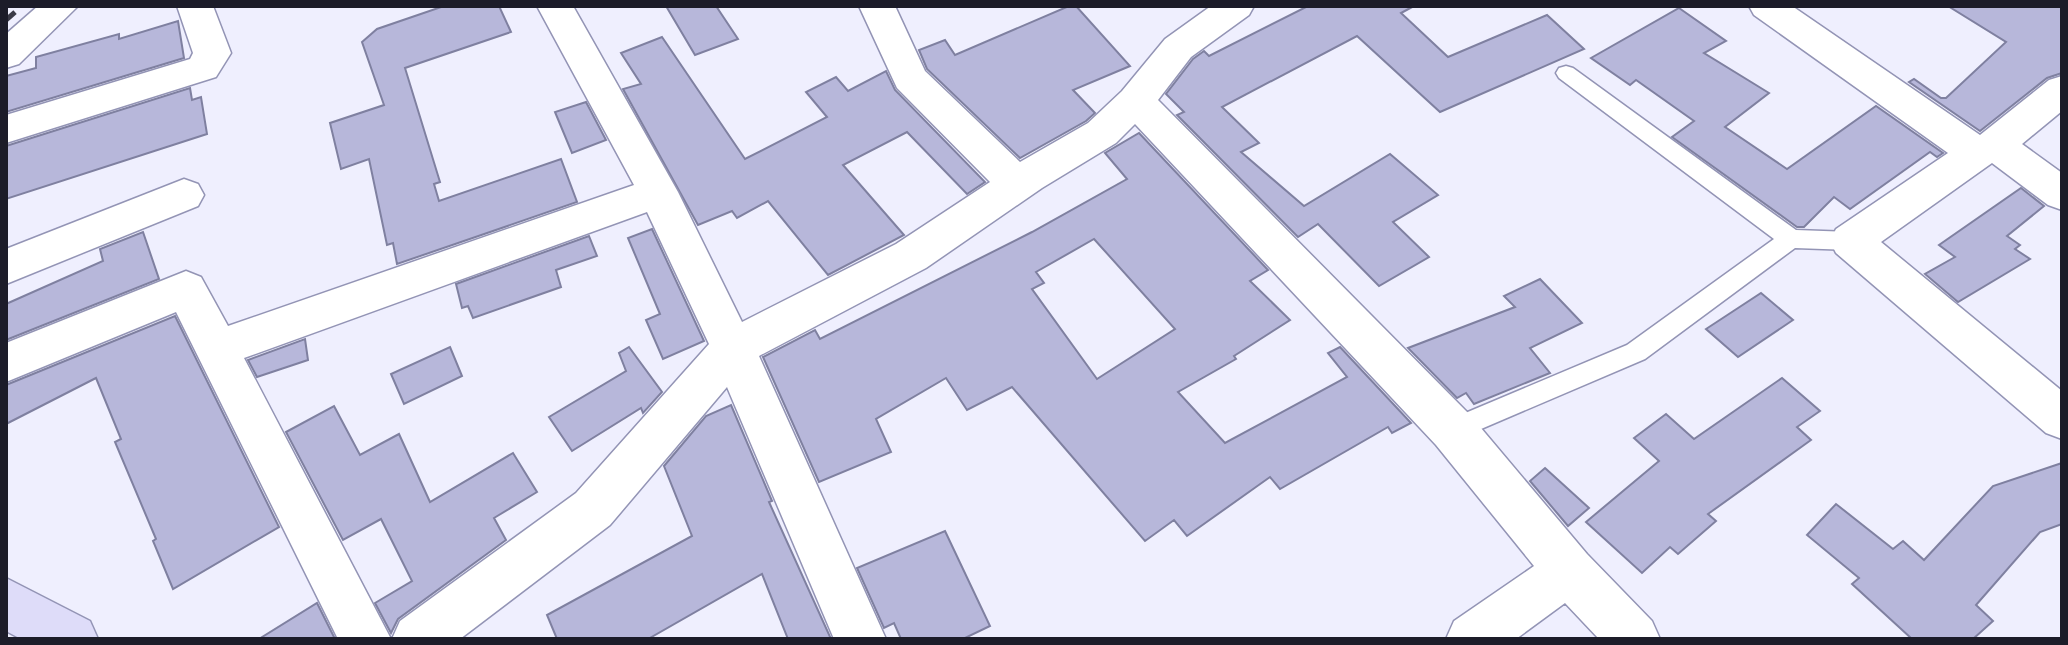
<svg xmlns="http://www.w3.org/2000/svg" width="2068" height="645" font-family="Roboto,sans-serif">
	<rect width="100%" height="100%" fill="#efeffe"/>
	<g fill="#b7b7da" stroke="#7f80a0" stroke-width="2" fill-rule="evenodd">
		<polygon points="444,6 499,6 511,32 405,68 440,182 434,184 439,201 561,159 577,202 397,264 393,243 387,245 369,159 341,169 330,123 384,105 362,42 377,29"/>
		<polygon points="666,6 716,6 738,39 695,55"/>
		<polygon points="1069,6 1076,6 1130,66 1073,90 1095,113 1086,121 1020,158 927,69 919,50 945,40 955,55"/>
		<polygon points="1308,6 1414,6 1401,13 1448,57 1547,15 1584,49 1440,112 1357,36 1222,107 1259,143 1241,152 1304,206 1390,154 1438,195 1393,222 1429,257 1379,286 1318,224 1298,237 1177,115 1184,112 1166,94 1193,59 1204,51 1209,56"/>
		<polygon points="1948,6 2062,6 2062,73 2047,78 1980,131 1909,82 1914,79 1941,98 1946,98 2006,42"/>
		<polygon points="1679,8 1726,41 1704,53 1769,93 1725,127 1787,169 1876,106 1943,153 1937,157 1930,152 1850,209 1834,197 1804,227 1797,227 1672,137 1694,121 1636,80 1630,85 1591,58"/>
		<polygon points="178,21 184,58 6,112 6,76 36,68 36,57 119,34 119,39"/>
		<polygon points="662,37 745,159 827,117 806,92 836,77 848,91 886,71 895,90 985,182 967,194 907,132 843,165 904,235 828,275 768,201 737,218 732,211 698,225 623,89 641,84 621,53"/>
		<polygon points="190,88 192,100 201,97 207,134 6,199 6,146"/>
		<polygon points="586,102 606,140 572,153 555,112"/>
		<path d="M1139,133L1268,270L1250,281L1290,320L1234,356L1236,359L1178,392L1225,443L1347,377L1328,353L1340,347L1411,423L1392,433L1388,427L1280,489L1270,477L1187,536L1174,520L1145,541L1012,387L967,410L946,378L876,419L891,452L819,482L763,357L815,330L820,339L1032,232L1127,179L1105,153ZM1094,239L1175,329L1097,379L1032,289L1044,283L1036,272Z"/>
		<polygon points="2021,188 2044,206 2007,236 2020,245 2015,249 2030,259 1958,302 1925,274 1955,257 1939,245"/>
		<polygon points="652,229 704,341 663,359 646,320 660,314 628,238"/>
		<polygon points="143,232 159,279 6,340 6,304 103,261 100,249"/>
		<polygon points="589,236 597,256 556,270 561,287 473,318 468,306 462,308 456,284"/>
		<polygon points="1540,279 1582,323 1530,348 1550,373 1474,404 1466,393 1457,398 1408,348 1515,307 1504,296"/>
		<polygon points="1761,293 1793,320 1738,357 1706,329"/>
		<polygon points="175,316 279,527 173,589 153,541 156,539 115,442 121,439 96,378 6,424 6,385"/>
		<polygon points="305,339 308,360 257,377 248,360"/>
		<polygon points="450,347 462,376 404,404 391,374"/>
		<polygon points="629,347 662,392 643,413 641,408 572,451 549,417 626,371 619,353"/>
		<polygon points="1782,378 1820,411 1797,427 1811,440 1708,514 1716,521 1678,554 1670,547 1642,573 1586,522 1659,461 1634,438 1666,414 1694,439"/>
		<polygon points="731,405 772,501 769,502 831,639 788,639 762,574 648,639 557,639 547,615 692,536 664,466 706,416"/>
		<polygon points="334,406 360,455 399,434 430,502 513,453 537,492 494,518 506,540 398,619 391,633 375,603 412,581 381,519 343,540 286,432"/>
		<polygon points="2062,463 2062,524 2040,532 1976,605 1993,621 1973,639 1912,639 1852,584 1859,578 1807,535 1836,504 1893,549 1903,541 1924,560 1993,486"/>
		<polygon points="1545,468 1589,508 1568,526 1530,481"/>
		<polygon points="945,531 990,626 963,639 901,639 894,623 884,628 857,568"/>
		<polygon points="317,603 335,639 259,639"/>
	</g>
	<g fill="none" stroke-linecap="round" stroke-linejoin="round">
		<defs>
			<polygon id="service" points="1566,66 1573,68 1796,230 1851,232 1859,235 1862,241 1859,247 1851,250 1795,248 1645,359 1453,441 1444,438 1440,430 1444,422 1627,345 1774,239 1559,78 1556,73 1559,68"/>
			<g id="minor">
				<polygon points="38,6 78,6 19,64 6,68 6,34"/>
				<polygon points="177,6 213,6 231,53 216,77 6,143 6,115 190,59 193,53"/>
				<polygon points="537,6 573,6 678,192 742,322 896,244 990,182 897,88 859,6 895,6 925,71 1020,162 1088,123 1122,91 1165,39 1211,6 1254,6 1249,15 1191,57 1158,100 1470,415 1587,554 1652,621 1660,639 1599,639 1565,603 1516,639 1446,639 1454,621 1534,566 1436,445 1135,124 1116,143 1042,188 926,268 759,356 886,639 834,639 727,387 610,525 460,639 392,639 400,621 576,493 709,344 647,212 244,358 391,639 338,639 176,312 6,382 6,343 186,271 201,277 228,326 634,185"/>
				<polygon points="1749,6 1792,6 1980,135 2049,80 2062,76 2062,111 2022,144 2062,173 2062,210 2048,205 1992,163 1881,242 2062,391 2062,439 2046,433 1836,253 1830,241 1836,229 1948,153 1754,15"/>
				<polygon points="184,179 198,184 204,195 198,206 6,284 6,249"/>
			</g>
			<polygon id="secondary" points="6,578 90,621 98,639 21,639 6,631"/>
		</defs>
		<use href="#service" stroke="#9394b5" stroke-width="3"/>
		<use href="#minor" stroke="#9394b5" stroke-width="3"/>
		<use href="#secondary" stroke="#9394b5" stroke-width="3"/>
		<use href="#service" fill="#fff" fill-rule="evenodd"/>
		<use href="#minor" fill="#fff" fill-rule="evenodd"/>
		<use href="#secondary" fill="#dedcf9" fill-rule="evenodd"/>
		<polyline stroke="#3a3a47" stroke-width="5" stroke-dasharray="12 12" stroke-linecap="butt" points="6,20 22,6"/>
	</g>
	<rect width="2068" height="645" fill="none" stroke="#1c1c29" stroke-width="16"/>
</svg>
